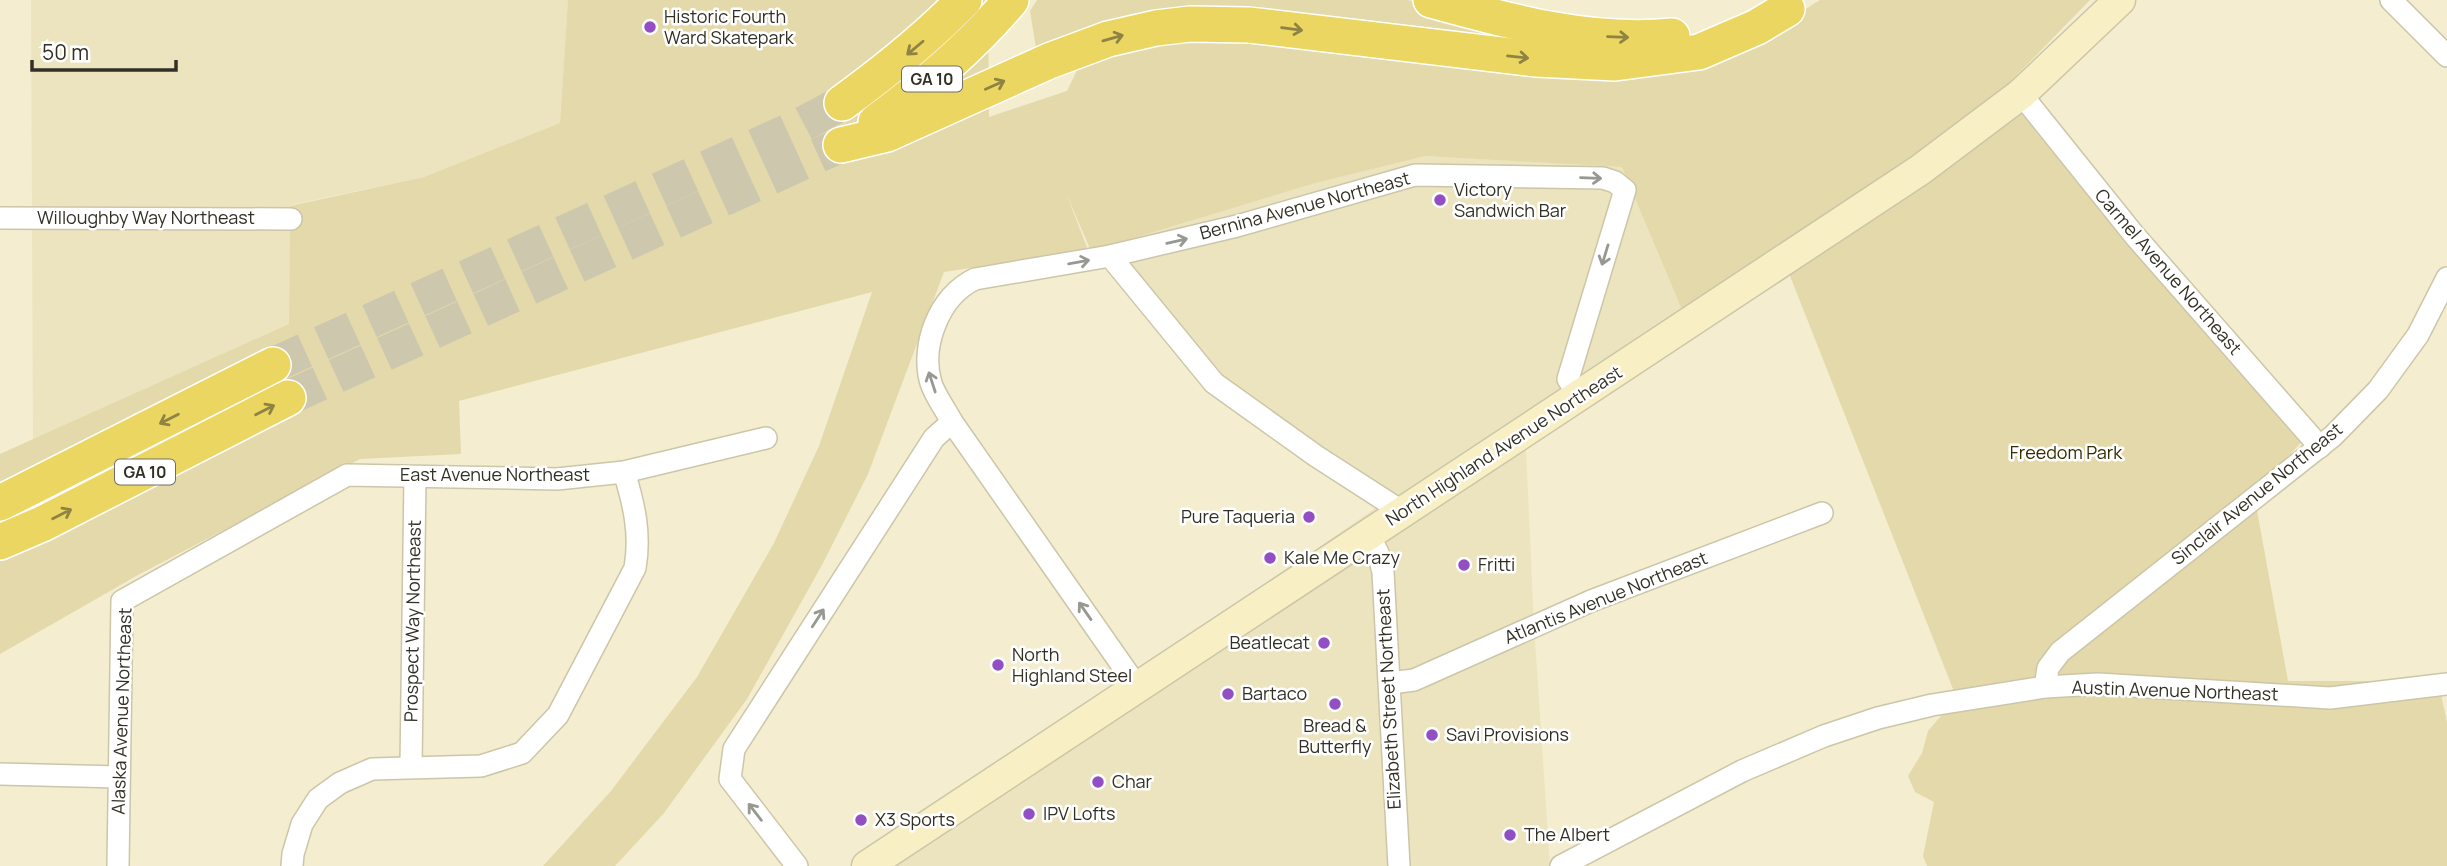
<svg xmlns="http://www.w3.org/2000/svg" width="2447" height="866" font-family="Manrope,sans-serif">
	<rect width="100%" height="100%" fill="#f4edcf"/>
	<g fill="#ece4be">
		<polygon points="31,0 568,0 560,123 424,177 290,205 289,324 33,440"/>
		<polygon points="1425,156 1623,167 1685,317 1663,358 1526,449 1534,626 1550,866 851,866 1125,683 1384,502 1202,381 1091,251 1312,184"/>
	</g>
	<g fill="#e3d9aa">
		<polygon points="568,0 988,0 989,117 1067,91 1082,60 1157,39 1737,53 1820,0 2090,0 2009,83 2305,438 2254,494 2288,681 2438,681 2447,722 2447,866 1927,866 1923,856 1934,802 1915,792 1908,776 1922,753 1928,731 1953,702 1955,694 1781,253 1685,317 1622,167 1425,156 1312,184 1091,251 1066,193 1088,250 944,272 868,474 822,565 747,699 664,813 615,866 543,866 611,791 697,677 774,543 819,446 872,292 459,401 461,454 360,459 138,575 0,654 0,454 289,324 290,206 424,177 560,123"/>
		<polygon points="1037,0 1407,0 1516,27 1605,57 1292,22 1037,54 1030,11"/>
	</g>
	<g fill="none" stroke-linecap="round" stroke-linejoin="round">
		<g stroke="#cdc7ad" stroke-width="35" stroke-dasharray="35 18" stroke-linecap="butt">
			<polyline points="273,365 797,127 842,103"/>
			<polyline points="288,398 841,145"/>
		</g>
		<defs>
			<g id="minor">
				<polyline points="2391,0 2447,56"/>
				<polyline points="2021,94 2135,236 2320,447"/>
				<polyline points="0,218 291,219"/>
				<polyline points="1110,256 1214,383 1316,456 1403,512"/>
				<polyline points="1369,535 1378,553 1383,572 1399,866"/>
				<polyline points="1390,683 1414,680 1591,601 1822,513"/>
				<polyline points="2045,687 2048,668 2060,652 2333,436 2378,390 2418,335 2447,278"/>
				<path d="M1138,688L952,422C946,410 935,396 931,383C920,346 939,296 975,279L1110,256L1237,226L1415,175L1603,178L1615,182L1625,190L1568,379L1579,396"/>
				<polyline points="411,766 415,477"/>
				<polyline points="0,774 119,777"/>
				<polyline points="118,866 122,601 347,475 557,479 624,472 766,438"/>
				<path d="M292,866L293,854L302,824L318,799L340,783L372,769L481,766L522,753L558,715L635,568C641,534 634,504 624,472"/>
				<polyline points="797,866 730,779 734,749 934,438 952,422"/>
				<polyline points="1561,866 1742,771 1824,736 1878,718 1932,705 2045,687 2098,684 2330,698 2447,684"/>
			</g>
			<polyline id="secondary" points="867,866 1920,170 2021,94 2120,0"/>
			<g id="trunk">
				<path d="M1431,0C1510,22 1590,44 1672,36"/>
				<path d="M842,103C886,71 926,39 964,0"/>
				<path d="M876,122C925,86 972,47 1011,0"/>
				<polyline points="841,145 887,134 1049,61 1108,39 1156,28 1190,24 1249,25 1536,59 1615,63 1699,52 1757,27 1787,9"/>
				<polyline points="0,503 273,365"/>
				<polyline points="0,542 42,524 288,398"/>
			</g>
		</defs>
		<use href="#minor" stroke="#ccc6a9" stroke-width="24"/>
		<use href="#secondary" stroke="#ccc6a9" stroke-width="33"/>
		<use href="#trunk" stroke="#fff" stroke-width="38"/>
		<use href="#minor" stroke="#fff" stroke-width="21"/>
		<use href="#secondary" stroke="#f8f0c4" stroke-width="30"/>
		<use href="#trunk" stroke="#ecd662" stroke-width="35"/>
	</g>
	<defs><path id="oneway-shaft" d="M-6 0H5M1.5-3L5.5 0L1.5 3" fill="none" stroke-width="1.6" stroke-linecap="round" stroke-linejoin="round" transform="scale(1.75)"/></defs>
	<g stroke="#8f8343">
		<use href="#oneway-shaft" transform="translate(1292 29) rotate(7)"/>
		<use href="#oneway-shaft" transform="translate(1618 37) rotate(2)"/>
		<use href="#oneway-shaft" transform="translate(1113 38) rotate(-16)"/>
		<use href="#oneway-shaft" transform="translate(915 48) rotate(140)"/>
		<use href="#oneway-shaft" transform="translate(1518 57) rotate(6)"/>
		<use href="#oneway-shaft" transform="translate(995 85) rotate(-24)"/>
		<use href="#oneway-shaft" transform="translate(265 410) rotate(-27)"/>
		<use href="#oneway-shaft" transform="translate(169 419) rotate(153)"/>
		<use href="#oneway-shaft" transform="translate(62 514) rotate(-27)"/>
	</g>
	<g stroke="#989892">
		<use href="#oneway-shaft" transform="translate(1591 178) rotate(2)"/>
		<use href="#oneway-shaft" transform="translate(1177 241) rotate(-13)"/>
		<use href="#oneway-shaft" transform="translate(1605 255) rotate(107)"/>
		<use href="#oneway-shaft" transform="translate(1079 262) rotate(-10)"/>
		<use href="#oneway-shaft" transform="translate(932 382) rotate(-108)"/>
		<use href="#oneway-shaft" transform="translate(1085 611) rotate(-125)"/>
		<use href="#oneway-shaft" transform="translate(818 618) rotate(-57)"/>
		<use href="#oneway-shaft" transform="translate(755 812) rotate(-128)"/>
	</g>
	<g fill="#924fc4" stroke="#fff" stroke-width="2.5">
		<circle cx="650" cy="27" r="7"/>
		<circle cx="1440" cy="200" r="7"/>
		<circle cx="1309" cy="517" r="7"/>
		<circle cx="1270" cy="558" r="7"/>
		<circle cx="1464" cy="565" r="7"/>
		<circle cx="1324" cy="643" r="7"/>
		<circle cx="998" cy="665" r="7"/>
		<circle cx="1228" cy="694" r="7"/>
		<circle cx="1335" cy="704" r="7"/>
		<circle cx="1432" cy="735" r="7"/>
		<circle cx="1098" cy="782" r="7"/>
		<circle cx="1029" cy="814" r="7"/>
		<circle cx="861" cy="820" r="7"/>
		<circle cx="1510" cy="835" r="7"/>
	</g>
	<g text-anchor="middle" stroke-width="5" stroke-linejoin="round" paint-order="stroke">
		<g fill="#fff" stroke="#706e66" stroke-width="2">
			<rect x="902" y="66.5" width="60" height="25" rx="5"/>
			<rect x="115" y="459.5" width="60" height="25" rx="5"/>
		</g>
		<g font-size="16" font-weight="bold" fill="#323024">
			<text x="932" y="85">GA 10</text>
			<text x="145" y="478">GA 10</text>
		</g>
		<g font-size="18" fill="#323024" stroke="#fff" text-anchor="start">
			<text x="664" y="23">Historic Fourth<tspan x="664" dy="21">Ward Skatepark</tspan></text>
			<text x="1454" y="196">Victory<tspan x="1454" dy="21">Sandwich Bar</tspan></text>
			<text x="1295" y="523" text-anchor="end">Pure Taqueria</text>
			<text x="1284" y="564">Kale Me Crazy</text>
			<text x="1478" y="571">Fritti</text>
			<text x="1310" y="649" text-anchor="end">Beatlecat</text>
			<text x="1012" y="661">North<tspan x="1012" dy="21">Highland Steel</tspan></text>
			<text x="1242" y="700">Bartaco</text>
			<text x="1335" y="732" text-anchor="middle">Bread &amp;<tspan x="1335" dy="21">Butterfly</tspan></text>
			<text x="1446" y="741">Savi Provisions</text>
			<text x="1112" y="788">Char</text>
			<text x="1043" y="820">IPV Lofts</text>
			<text x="875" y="826">X3 Sports</text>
			<text x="1524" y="841">The Albert</text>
		</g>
		<g font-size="18" fill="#323024" stroke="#fff">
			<text transform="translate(1305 206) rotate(-15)" y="6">Bernina Avenue Northeast</text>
			<text x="146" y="224">Willoughby Way Northeast</text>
			<text transform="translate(2168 272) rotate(49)" y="6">Carmel Avenue Northeast</text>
			<text transform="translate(1504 446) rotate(-33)" y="6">North Highland Avenue Northeast</text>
			<text x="495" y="481">East Avenue Northeast</text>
			<text transform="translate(2257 494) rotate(-39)" y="6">Sinclair Avenue Northeast</text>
			<text transform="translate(1606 598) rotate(-22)" y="6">Atlantis Avenue Northeast</text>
			<text transform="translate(413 621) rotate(-89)" y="6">Prospect Way Northeast</text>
			<text transform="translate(2175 691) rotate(2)" y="6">Austin Avenue Northeast</text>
			<text transform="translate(1389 699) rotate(-93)" y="6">Elizabeth Street Northeast</text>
			<text transform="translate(122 711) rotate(-88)" y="6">Alaska Avenue Northeast</text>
		</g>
		<g font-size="18" fill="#352d01" stroke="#fff">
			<text x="2066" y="459">Freedom Park</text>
		</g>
	</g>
	<path d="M32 60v10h144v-10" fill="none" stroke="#323024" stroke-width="3.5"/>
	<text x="42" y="60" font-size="21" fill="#323024" stroke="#ffffff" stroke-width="5" paint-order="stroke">50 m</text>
</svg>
